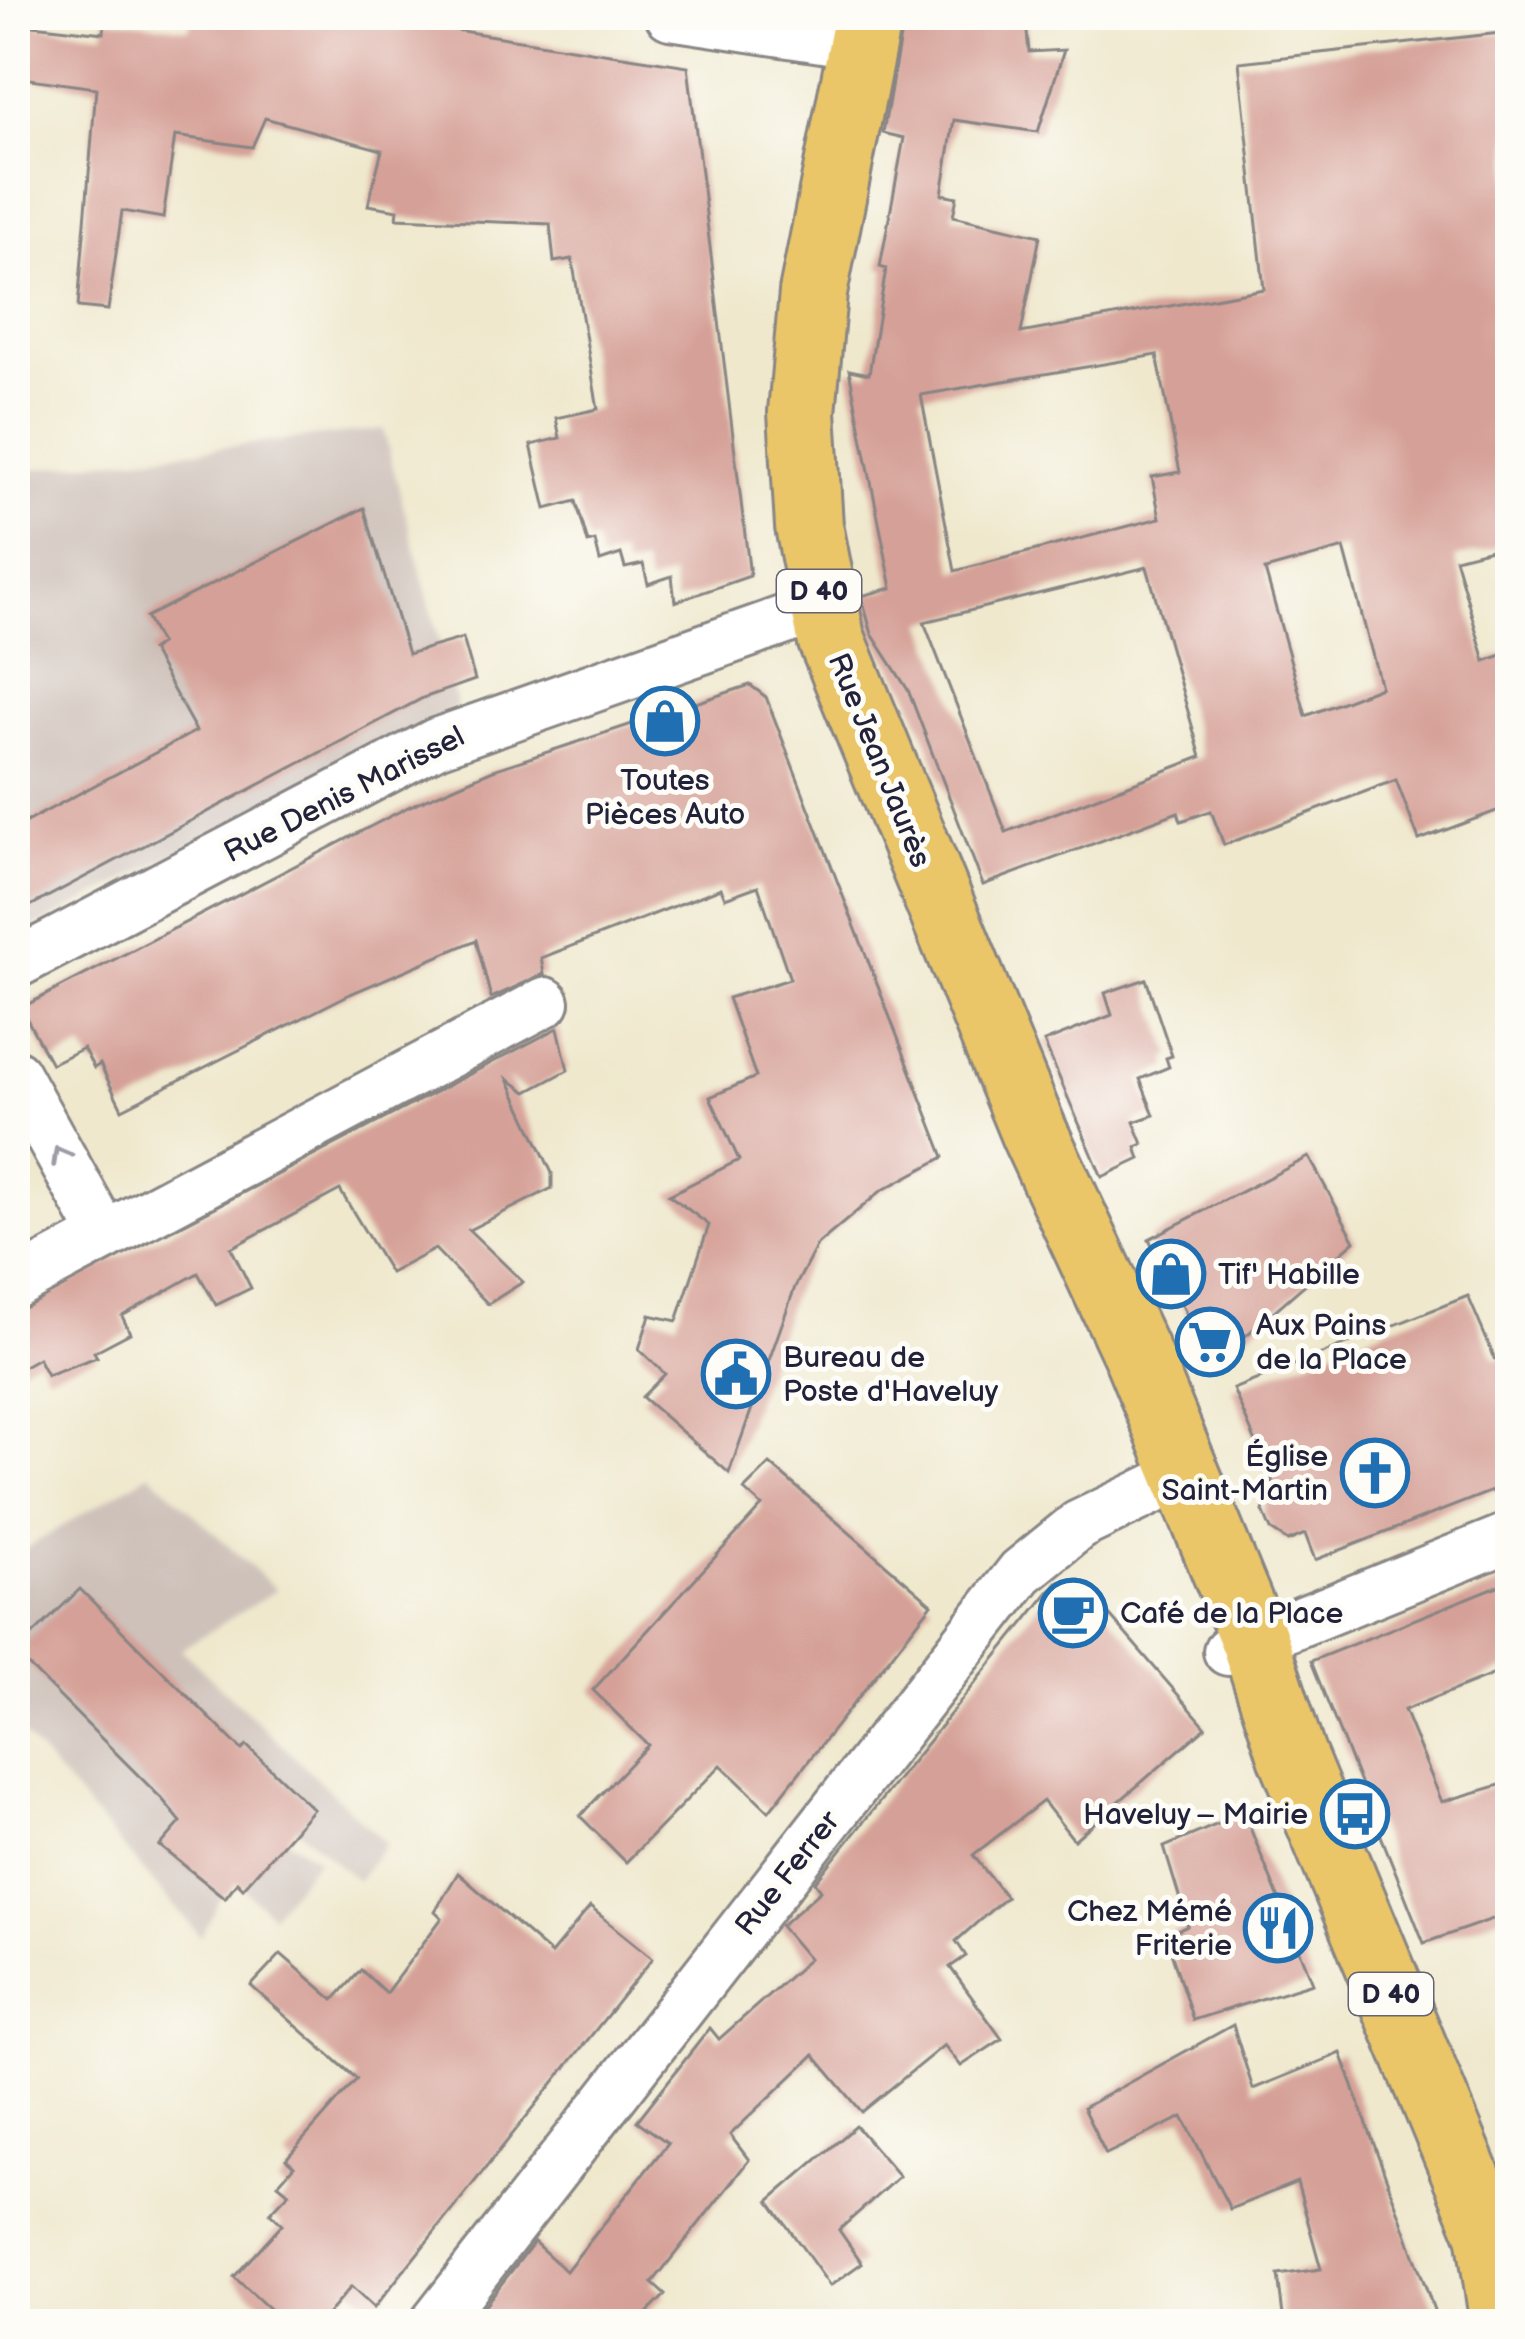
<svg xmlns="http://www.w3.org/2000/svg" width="1525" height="2339" font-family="'Balsamiq Sans',sans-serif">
	<rect width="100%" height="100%" fill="#fdfcf7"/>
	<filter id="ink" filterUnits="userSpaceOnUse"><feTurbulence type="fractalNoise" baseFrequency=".00833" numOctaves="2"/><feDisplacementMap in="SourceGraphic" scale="24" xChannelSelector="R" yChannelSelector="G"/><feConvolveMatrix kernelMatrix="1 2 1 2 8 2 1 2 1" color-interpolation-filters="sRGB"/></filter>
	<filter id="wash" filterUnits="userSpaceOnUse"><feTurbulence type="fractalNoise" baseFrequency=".004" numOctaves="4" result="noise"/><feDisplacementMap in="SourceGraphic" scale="48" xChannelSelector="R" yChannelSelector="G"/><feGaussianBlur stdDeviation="2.7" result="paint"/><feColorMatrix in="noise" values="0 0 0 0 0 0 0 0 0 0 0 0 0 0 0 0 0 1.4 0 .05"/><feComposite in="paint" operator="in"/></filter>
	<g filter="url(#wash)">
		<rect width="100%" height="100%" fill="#efe8cd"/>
		<g fill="#cec1ba">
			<polygon points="383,429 457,707 15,938 15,471"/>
			<polygon points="150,1473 276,1590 181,1649 386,1844 357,1881 284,1817 273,1831 318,1859 271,1915 232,1877 201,1937 15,1725 15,1555"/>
		</g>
		<g id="blocks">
			<g fill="#d5a097" fill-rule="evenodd">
				<polygon points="192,15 358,15 688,66 750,576 675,602 672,576 648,584 643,564 625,568 621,554 600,561 595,541 588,543 576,501 546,509 531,445 560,438 556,418 598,409 572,259 554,262 550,224 397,218 398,210 368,205 382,150 265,118 252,147 175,136 163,218 122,211 108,310 78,307 96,88 15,77 15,23 104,33 105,18 189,29"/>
				<path d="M904,15H978L979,25L1026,22L1029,52L1064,50L1038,132L954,120L942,194L957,197L953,216L1040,236L1021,333L1264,289L1239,62L1510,32V544L1455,558L1485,661L1510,652V806L1419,840L1396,780L1224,845L1211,811L1181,821L1178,812L983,885L908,690L872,634L861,596L892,588L849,370L869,374L886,269L880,267L904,138L883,133ZM1157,355L1180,472L1152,477L1160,518L955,571L921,395ZM1344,548L1381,687L1306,716L1265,570ZM1147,567L1201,757L1006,832L924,622Z"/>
				<polygon points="364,508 408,654 463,638 475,680 423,698 15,914 15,828 196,731 151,650 160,644 146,617"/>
				<polygon points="750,685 766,697 944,1157 881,1191 817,1245 795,1287 729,1473 642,1397 665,1374 639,1349 650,1315 677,1321 709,1225 669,1195 739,1160 710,1097 756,1077 728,998 790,979 758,886 725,898 721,888 541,958 544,974 491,998 476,940 350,994 122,1109 100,1064 94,1068 83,1048 51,1064 21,1008 410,806 493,770"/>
				<polygon points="1146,979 1172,1056 1166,1058 1169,1067 1140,1079 1154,1115 1134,1122 1143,1144 1136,1147 1140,1159 1102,1177 1044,1042 1112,1015 1105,993"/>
				<polygon points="558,1028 568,1070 527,1092 508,1079 552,1173 552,1188 469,1230 523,1282 488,1304 435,1249 390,1273 340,1190 231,1248 251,1288 216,1305 198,1273 122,1316 130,1333 94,1352 97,1357 47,1375 38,1358 15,1371 15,1312"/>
				<polygon points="1309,1157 1355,1241 1212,1365 1149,1239"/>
				<polygon points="1468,1296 1495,1359 1510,1354 1510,1484 1315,1560 1305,1534 1288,1541 1271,1530 1263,1511 1273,1482 1233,1389"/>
				<polygon points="770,1464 932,1604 769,1811 721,1765 626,1862 580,1816 648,1745 593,1690 762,1506 744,1490"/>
				<polygon points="1079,1580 1206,1727 1074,1840 1043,1801 973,1855 1006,1897 956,1941 966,1956 950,1967 1002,2039 961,2066 944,2045 862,2112 814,2055 730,2135 749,2160 652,2283 665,2295 636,2324 470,2324 534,2242 566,2271 668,2143 637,2121 710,2028 719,2039 809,1959 781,1926 821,1890 815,1882 1057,1582"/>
				<polygon points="1510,1581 1510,1668 1404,1710 1442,1802 1510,1782 1510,1913 1424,1943 1311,1661"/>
				<polygon points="80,1589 242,1750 247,1746 313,1809 243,1888 237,1882 225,1898 160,1846 181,1822 163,1800 15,1652"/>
				<polygon points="1244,1813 1313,1983 1193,2020 1166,1936 1188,1926 1164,1847"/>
				<polygon points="458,1873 551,1954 590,1907 653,1958 374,2308 351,2287 319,2324 286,2324 234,2277 282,2224 270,2213 289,2193 278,2184 294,2166 286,2159 357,2079 251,1986 281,1954 334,2000 361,1970 386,1993 442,1918 435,1911"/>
				<polygon points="1233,2025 1253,2089 1341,2053 1439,2324 1284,2324 1278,2275 1321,2269 1297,2182 1230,2209 1183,2117 1106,2154 1083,2108"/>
				<polygon points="856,2126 899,2176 839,2230 862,2263 830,2286 769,2201"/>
			</g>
		</g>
	</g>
	<g filter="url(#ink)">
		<use href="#blocks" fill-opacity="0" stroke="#888584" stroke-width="3"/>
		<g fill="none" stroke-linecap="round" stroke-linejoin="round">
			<defs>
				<g id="minor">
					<polyline points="670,15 862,44"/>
					<polyline points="15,964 436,743 822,607"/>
					<polyline points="15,1074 105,1236"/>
					<polyline points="15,1284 545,1002"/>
					<polyline points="1228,1651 1510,1537"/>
					<polyline points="434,2324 1021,1572 1079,1525 1185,1474"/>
				</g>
				<g id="primary">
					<polyline points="868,15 813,293 802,412 809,526 831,638 1034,1133 1138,1357 1254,1640 1292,1755 1490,2233 1510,2265"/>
					<polyline points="1490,2233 1504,2324"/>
				</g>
			</defs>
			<use href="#minor" stroke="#888584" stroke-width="54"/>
			<use href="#primary" stroke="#888584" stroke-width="72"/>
			<use href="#minor" stroke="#fff" stroke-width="48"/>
			<use href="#primary" stroke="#ebc669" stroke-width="66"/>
		</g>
		<defs><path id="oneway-chevron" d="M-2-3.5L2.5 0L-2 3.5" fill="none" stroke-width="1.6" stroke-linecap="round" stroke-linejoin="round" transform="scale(3)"/></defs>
		<use stroke="#9c9ca7" href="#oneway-chevron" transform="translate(60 1155) rotate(-119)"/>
	</g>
	<defs>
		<symbol id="shop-ring" viewBox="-11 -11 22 22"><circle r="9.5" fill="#fdfcf7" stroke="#1f6fb2" stroke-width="1.5"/><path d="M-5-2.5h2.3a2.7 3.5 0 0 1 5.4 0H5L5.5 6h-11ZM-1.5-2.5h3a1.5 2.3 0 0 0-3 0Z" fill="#1f6fb2"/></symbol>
		<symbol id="supermarket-ring" viewBox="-11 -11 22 22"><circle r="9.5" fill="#fdfcf7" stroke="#1f6fb2" stroke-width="1.5"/><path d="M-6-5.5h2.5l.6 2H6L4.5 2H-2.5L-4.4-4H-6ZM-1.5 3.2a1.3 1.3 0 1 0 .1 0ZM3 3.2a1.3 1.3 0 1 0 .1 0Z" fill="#1f6fb2"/></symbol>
		<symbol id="civic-ring" viewBox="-11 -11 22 22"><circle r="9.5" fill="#fdfcf7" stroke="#1f6fb2" stroke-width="1.5"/><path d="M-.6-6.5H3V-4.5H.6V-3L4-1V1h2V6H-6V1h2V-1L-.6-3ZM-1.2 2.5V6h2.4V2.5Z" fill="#1f6fb2"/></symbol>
		<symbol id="church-ring" viewBox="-11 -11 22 22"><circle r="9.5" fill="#fdfcf7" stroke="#1f6fb2" stroke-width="1.5"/><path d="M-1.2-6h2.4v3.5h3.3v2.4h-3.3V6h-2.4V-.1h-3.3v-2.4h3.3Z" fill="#1f6fb2"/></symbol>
		<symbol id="cafe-ring" viewBox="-11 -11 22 22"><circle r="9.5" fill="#fdfcf7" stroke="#1f6fb2" stroke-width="1.5"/><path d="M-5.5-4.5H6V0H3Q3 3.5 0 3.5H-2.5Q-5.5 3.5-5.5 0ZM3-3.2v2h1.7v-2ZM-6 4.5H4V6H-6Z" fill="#1f6fb2"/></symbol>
		<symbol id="bus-ring" viewBox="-11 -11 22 22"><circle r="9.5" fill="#fdfcf7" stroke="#1f6fb2" stroke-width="1.5"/><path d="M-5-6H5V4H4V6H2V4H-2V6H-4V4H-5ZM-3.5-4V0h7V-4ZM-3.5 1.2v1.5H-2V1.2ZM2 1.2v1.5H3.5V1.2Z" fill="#1f6fb2"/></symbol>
		<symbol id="restaurant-ring" viewBox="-11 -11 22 22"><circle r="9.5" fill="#fdfcf7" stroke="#1f6fb2" stroke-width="1.5"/><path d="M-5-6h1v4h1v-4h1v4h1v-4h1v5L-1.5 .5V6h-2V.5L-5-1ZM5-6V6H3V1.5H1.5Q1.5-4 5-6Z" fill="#1f6fb2"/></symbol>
	</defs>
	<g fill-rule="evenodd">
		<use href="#shop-ring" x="627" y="683" width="76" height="76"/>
		<use href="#shop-ring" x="1133" y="1236" width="76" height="76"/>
		<use href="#supermarket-ring" x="1172" y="1304" width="76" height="76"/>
		<use href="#civic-ring" x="698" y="1336" width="76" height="76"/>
		<use href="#church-ring" x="1337" y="1435" width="76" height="76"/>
		<use href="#cafe-ring" x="1035" y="1575" width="76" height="76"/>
		<use href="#bus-ring" x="1317" y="1776" width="76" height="76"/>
		<use href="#restaurant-ring" x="1240" y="1890" width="76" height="76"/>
	</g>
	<g text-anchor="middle" stroke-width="10" stroke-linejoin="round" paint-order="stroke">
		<g fill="#fdfcf7" stroke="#646373" stroke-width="3">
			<rect x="777" y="570" width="84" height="42" rx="9"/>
			<rect x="1349" y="1973" width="84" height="42" rx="9"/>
		</g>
		<g font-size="27" font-weight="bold" fill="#22223b">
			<text x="819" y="600">D 40</text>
			<text x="1391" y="2003">D 40</text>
		</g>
		<g font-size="30" fill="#22223b" stroke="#fdfcf7">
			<text transform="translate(880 760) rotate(68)" y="10">Rue Jean Jaurès</text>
			<text transform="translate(344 794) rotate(-27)" y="10">Rue Denis Marissel</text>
			<text transform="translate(787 1873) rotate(-52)" y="10">Rue Ferrer</text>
		</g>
		<g font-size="30" fill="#22223b" stroke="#fdfcf7" text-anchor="start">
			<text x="665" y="790" text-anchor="middle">Toutes<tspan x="665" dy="34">Pièces Auto</tspan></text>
			<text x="1218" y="1284">Tif' Habille</text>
			<text x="1256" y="1335">Aux Pains<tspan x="1256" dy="34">de la Place</tspan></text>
			<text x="783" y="1367">Bureau de<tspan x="783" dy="34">Poste d'Haveluy</tspan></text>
			<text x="1328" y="1466" text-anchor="end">Église<tspan x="1328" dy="34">Saint-Martin</tspan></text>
			<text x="1120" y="1623">Café de la Place</text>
			<text x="1308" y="1824" text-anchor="end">Haveluy – Mairie</text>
			<text x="1232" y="1921" text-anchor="end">Chez Mémé<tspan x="1232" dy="34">Friterie</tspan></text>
		</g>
	</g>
	<rect width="1525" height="2339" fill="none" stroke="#fdfcf7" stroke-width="60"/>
</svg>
